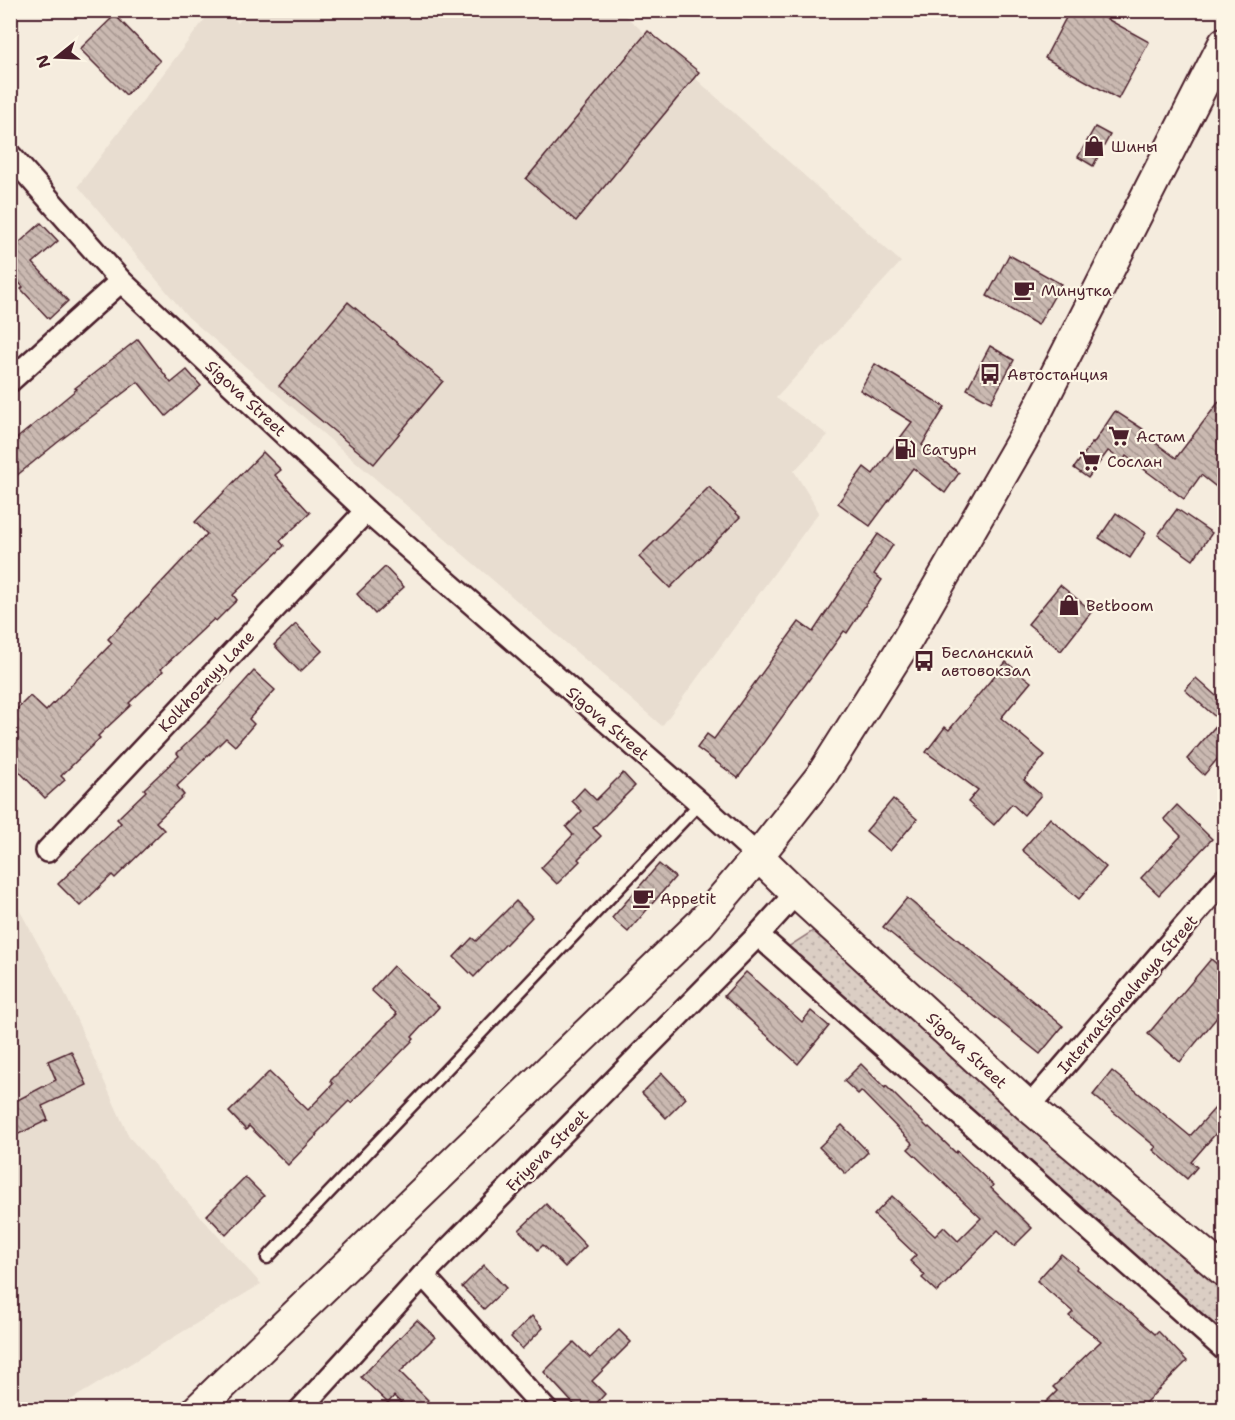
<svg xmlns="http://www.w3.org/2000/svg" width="1235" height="1420" font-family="'Shantell Sans',sans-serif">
	<defs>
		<pattern id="grass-dots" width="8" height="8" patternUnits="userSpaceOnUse" patternTransform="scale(1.5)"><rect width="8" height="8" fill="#dbcec4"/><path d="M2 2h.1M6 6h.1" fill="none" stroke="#bdb0a9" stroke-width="1.8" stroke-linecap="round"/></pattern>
		<pattern id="building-back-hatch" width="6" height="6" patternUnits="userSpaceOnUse" patternTransform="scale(1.5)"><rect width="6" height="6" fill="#cab9b1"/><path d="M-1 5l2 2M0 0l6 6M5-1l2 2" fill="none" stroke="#a69690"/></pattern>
	</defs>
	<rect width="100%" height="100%" fill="#f5ecde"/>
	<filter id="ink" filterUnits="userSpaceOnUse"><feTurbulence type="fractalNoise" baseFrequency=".0167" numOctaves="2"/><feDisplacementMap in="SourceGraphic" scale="12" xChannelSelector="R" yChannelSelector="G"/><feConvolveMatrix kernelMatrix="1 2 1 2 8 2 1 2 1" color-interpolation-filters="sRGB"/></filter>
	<g filter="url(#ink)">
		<g fill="#e8ddd0">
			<polygon points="248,10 620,11 901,262 776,398 828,435 794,471 819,512 662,726 188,317 78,186 211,11 227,11 238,23"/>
			<polygon points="10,893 63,989 129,1137 261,1284 56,1409 11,1409"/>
		</g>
		<polygon fill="url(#grass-dots)" stroke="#927678" stroke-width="1.5" points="816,929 1224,1280 1224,1340 783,950"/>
		<g fill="url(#building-back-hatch)" stroke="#4a1f2b" stroke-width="1.5">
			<polygon points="1070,10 1091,10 1149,42 1118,99 1045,58"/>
			<polygon points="115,15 160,61 126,95 80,49"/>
			<polygon points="648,31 699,72 576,221 526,179"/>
			<polygon points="1095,127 1110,135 1093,166 1078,157"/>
			<polygon points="41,223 58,241 33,263 68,301 49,319 21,289 23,287 10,273 10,251"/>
			<polygon points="1009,255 1061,284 1038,325 987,296"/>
			<polygon points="348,302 443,381 374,464 279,386"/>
			<polygon points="138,339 171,383 187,370 201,386 166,416 138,382 58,442 10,481 10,444 77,389 75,388"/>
			<polygon points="990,346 1014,360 991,402 967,389"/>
			<polygon points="875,364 945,407 922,445 959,473 945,493 913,468 870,526 838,503 864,467 873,474 912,422 860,390"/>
			<polygon points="1224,395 1224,493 1201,475 1184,499 1126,456 1123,461 1108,451 1088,478 1074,468 1092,443 1093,444 1115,411 1143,429 1141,432 1176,458"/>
			<polygon points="263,452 281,470 275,475 310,513 280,541 284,546 233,595 237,600 216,621 214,619 161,669 163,671 129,703 131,705 98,736 100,738 61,776 65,780 45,798 10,762 10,716 30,696 46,711 112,643 108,639 207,534 195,522"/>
			<polygon points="709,487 740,517 670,588 639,557"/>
			<polygon points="1177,509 1212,533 1193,560 1158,535"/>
			<polygon points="1116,513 1146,533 1130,558 1099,538"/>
			<polygon points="878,534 893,545 874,574 882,580 847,633 844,631 738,778 697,748 707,734 714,739 799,622 813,632"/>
			<polygon points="385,567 404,587 375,614 357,594"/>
			<polygon points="1060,585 1092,611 1061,651 1028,624"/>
			<polygon points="296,624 322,651 300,672 274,645"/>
			<polygon points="1006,662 1031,682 1001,718 1045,755 1024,780 1041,795 1024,815 1012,804 994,825 968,802 978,790 926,752 945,727 949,730"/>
			<polygon points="254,671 275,690 249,719 254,724 235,746 226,738 177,786 184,795 156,822 164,830 115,878 112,875 80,906 58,884 121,823 117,819 146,791 144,789 179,756 177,753 209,722 208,722"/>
			<polygon points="1196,678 1224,703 1224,751 1204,775 1187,759 1220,721 1185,690"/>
			<polygon points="623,773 635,786 593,828 601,836 578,859 580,861 557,884 541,868 573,835 566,827 582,811 572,801 584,788 596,800"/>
			<polygon points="893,799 917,819 890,851 866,831"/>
			<polygon points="1177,805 1212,839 1159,895 1141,878 1181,836 1164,819"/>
			<polygon points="1050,818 1106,867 1079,899 1022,850"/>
			<polygon points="659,864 675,877 628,932 612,918"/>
			<polygon points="907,898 1063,1026 1040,1054 883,927"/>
			<polygon points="516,901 532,917 474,977 454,957 472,938 476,941"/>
			<polygon points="1211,959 1224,970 1224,1009 1180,1062 1148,1034"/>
			<polygon points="393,966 439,1007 412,1037 414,1039 351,1103 349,1101 316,1134 317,1135 288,1165 249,1126 246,1130 229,1112 269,1072 308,1110 333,1084 330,1081 397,1014 371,990"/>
			<polygon points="746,972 802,1022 811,1011 829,1026 798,1064 724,996"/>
			<polygon points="71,1051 87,1085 42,1106 48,1120 10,1138 10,1104 56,1080 48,1061"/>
			<polygon points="861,1064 885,1088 886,1086 928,1128 929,1127 956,1153 957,1151 993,1185 991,1188 1032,1228 1014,1246 998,1230 937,1292 922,1278 925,1275 910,1261 916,1255 874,1215 892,1196 935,1236 944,1227 958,1241 981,1218 908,1149 913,1144 861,1091 858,1094 844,1081"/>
			<polygon points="1112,1071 1190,1136 1215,1108 1224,1116 1224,1139 1217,1132 1191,1162 1197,1167 1187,1179 1153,1150 1156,1147 1093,1095"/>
			<polygon points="662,1073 686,1098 666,1118 642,1093"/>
			<polygon points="842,1125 868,1152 846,1174 819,1147"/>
			<polygon points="245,1177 264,1196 226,1235 207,1215"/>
			<polygon points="546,1204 586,1246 565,1267 543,1245 538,1250 519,1230"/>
			<polygon points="1061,1254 1077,1267 1076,1269 1130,1312 1155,1334 1158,1331 1187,1361 1138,1410 1038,1410 1057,1391 1053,1387 1101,1341 1069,1316 1073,1312 1037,1281"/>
			<polygon points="484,1265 506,1288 484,1309 462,1287"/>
			<polygon points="532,1316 543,1328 522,1349 511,1337"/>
			<polygon points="417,1320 435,1337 400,1372 428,1400 419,1410 408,1410 394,1396 388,1403 361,1377"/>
			<polygon points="619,1330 631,1342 592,1381 605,1394 590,1410 579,1410 544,1372 574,1342 590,1358"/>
		</g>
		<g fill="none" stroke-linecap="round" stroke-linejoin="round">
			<defs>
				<polyline id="lane" points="267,1258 700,803"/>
				<g id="street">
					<polyline points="10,155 121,281 366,511 700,803 758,856"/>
					<polyline points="10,381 121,281"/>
					<polyline points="47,851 366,511"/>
					<polyline points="758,935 1224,1349"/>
					<polyline points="1029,1107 1224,880"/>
					<polyline points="423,1275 546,1410"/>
					<polyline points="300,1410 423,1275 758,935 796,893"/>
				</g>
				<g id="secondary">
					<polyline points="758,856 796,893 1029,1107 1224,1271"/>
					<polyline points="197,1410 700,924 758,856 821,776 907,640 1024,437 1224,43"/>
				</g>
			</defs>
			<use href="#lane" stroke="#4a1f2b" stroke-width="15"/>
			<use href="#street" stroke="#4a1f2b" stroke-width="26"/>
			<use href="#secondary" stroke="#4a1f2b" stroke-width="34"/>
			<use href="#lane" stroke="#fcf5e5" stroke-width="10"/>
			<use href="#street" stroke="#fcf5e5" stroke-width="21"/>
			<use href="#secondary" stroke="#fcf5e5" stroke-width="30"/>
		</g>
	</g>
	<defs>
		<symbol id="shop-bare" viewBox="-9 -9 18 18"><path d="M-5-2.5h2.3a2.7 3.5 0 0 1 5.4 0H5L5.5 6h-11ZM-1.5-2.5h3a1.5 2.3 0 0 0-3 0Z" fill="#4a1f2b" stroke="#fcf5e5" stroke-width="2.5" paint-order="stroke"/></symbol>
		<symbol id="cafe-bare" viewBox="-9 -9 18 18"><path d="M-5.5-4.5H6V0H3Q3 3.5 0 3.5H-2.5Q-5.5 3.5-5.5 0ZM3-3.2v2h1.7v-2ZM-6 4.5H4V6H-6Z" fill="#4a1f2b" stroke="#fcf5e5" stroke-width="2.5" paint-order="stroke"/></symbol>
		<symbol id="bus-bare" viewBox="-9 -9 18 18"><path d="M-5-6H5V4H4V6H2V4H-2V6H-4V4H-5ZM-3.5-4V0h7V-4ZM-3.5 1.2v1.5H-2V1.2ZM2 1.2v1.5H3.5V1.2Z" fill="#4a1f2b" stroke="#fcf5e5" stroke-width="2.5" paint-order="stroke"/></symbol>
		<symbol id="supermarket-bare" viewBox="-9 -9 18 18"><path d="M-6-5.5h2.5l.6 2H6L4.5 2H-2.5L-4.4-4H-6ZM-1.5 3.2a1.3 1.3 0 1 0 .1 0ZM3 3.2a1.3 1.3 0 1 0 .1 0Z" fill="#4a1f2b" stroke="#fcf5e5" stroke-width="2.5" paint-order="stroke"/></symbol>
		<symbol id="fuel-bare" viewBox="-9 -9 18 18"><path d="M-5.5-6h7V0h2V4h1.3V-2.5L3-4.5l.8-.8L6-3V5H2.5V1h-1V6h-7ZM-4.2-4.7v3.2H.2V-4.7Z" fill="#4a1f2b" stroke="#fcf5e5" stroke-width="2.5" paint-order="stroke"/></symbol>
	</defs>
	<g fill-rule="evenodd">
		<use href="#shop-bare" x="1079" y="131" width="30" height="30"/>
		<use href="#cafe-bare" x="1009" y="275" width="30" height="30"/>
		<use href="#bus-bare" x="975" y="359" width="30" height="30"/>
		<use href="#supermarket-bare" x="1104" y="421" width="30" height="30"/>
		<use href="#fuel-bare" x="890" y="434" width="30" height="30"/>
		<use href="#supermarket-bare" x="1075" y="446" width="30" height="30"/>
		<use href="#shop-bare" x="1054" y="590" width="30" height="30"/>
		<use href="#bus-bare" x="909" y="646" width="30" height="30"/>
		<use href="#cafe-bare" x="628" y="883" width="30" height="30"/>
	</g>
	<g text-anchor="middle" stroke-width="4.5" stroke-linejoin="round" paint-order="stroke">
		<g font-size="16" fill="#4a1f2b" stroke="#fcf5e5" text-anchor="start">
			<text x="1111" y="152">Шины</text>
			<text x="1041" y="296">Минутка</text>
			<text x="1007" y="380">Автостанция</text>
			<text x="1136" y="442">Астам</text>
			<text x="922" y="455">Сатурн</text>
			<text x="1107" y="467">Сослан</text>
			<text x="1086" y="611">Betboom</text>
			<text x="941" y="658">Бесланский<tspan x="941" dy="18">автовокзал</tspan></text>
			<text x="660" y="904">Appetit</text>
		</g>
		<g font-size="16" fill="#4a1f2b" stroke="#fcf5e5">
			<text transform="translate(246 398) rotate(43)" y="6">Sigova Street</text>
			<text transform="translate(206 681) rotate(-47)" y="6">Kolkhoznyy Lane</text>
			<text transform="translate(608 723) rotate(41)" y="6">Sigova Street</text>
			<text transform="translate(1127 994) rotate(-49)" y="6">Internatsionalnaya Street</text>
			<text transform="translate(967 1050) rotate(43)" y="6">Sigova Street</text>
			<text transform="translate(547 1150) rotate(-45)" y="6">Friyeva Street</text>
		</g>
	</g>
	<rect width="1235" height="1420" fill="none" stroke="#fcf5e5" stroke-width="36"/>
	<rect x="18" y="18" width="1199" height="1384" fill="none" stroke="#4a1f2b" stroke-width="2" filter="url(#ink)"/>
	<g transform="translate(57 57) rotate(252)" stroke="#fcf5e5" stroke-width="4.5" paint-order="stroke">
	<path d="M0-4.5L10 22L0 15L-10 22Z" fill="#4a1f2b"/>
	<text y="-9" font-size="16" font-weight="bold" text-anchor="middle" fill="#4a1f2b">N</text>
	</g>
</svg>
